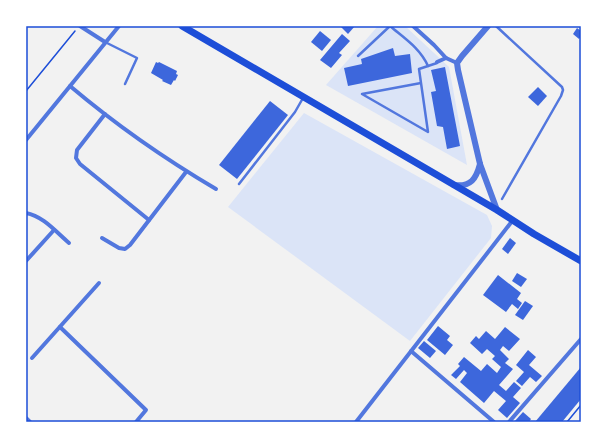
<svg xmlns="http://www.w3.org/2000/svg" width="607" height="448" font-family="'Golos Text',sans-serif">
	<rect width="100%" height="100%" fill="#f2f2f2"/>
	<g fill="#dbe4f7">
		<polygon points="378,26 405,26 449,67 467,165 326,85"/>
		<polygon points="304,113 487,215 492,226 491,238 410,341 228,207"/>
	</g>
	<g fill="#3d67dc">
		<polygon points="342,26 355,26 348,34 341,27"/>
		<polygon points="577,28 581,31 581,36 579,39 573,34"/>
		<polygon points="320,31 331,40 322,51 311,42"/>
		<polygon points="342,34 350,41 339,53 342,55 331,68 320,60"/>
		<polygon points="393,48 395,56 410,54 412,73 348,86 344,68 362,64 361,59"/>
		<polygon points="156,62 158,63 159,62 177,71 176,74 178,75 175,81 174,80 171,85 162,81 163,80 151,73"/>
		<polygon points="445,67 460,146 447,149 443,127 437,126 431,92 436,91 431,70"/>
		<polygon points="538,87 547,96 538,106 528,97"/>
		<polygon points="270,101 288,115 237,179 219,165"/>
		<polygon points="510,238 516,243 508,254 502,249"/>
		<polygon points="517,273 527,279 521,287 512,281"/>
		<polygon points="498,275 521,293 517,299 522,303 518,309 512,304 506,312 483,295"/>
		<polygon points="525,301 533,306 523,320 515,315"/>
		<polygon points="438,326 450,336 447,340 453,345 445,355 427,340"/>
		<polygon points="505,327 520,339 509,351 503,346 500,350 509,359 505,363 513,369 499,385 506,391 514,382 521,388 513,397 520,403 507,418 498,410 506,401 494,391 484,403 460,382 467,373 464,370 456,379 451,375 460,366 458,364 464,357 481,371 487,364 497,373 501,367 492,359 495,356 487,349 482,354 470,343 476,336 479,339 486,331 495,339"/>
		<polygon points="424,341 436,351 430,358 418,348"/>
		<polygon points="528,350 536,357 529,365 542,376 536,382 530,377 522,386 516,381 524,372 516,365"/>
		<polygon points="581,367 581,399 562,422 535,422"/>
		<polygon points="523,412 531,419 529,422 514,422"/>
	</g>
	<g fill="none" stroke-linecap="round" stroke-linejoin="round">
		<g stroke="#1d4ed8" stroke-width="1.5">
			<polyline points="26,91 75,31"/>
			<polyline points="567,422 581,405"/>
		</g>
		<g stroke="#5277de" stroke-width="2.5">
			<path d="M390,26C404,38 420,48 428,66"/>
			<polyline points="496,26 562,87 563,90 561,96 502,199"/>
			<polyline points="105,42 137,58 125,84"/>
			<polyline points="358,56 390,26"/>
			<polyline points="421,83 362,94 428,132 419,69 437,63"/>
			<polyline points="239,184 295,112 303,98"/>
		</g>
		<g stroke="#5277de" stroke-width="4">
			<polyline points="80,26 105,42"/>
			<polyline points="413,26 434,45 446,58 457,63"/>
			<polyline points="437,62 446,58"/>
			<path d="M70,86C115,124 165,159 216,189"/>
			<polyline points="105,114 77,150 76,158 80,164 149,220"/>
			<polyline points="26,140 119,26"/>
			<path d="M26,213C43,216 56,232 69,243"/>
			<polyline points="102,238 119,248 125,249 130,245 186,172"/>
			<polyline points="26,261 54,230"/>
			<polyline points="60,327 146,410 136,422"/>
			<polyline points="411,351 494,422"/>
			<polyline points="32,358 99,283"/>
			<polyline points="26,418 30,422"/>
			<polyline points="356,422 513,220"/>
			<polyline points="509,422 581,339"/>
		</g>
		<g stroke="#5277de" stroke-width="6">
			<polyline points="488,26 462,56 457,63 458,70 480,164 497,210"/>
			<path d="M454,185C471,187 476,179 480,164"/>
		</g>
		<polyline stroke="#1d4ed8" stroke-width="7" points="182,26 497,210 534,234 581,261"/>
	</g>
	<rect width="607" height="448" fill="none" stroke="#ffffff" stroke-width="54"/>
	<rect x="27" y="27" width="553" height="394" fill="none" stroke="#1d4ed8" stroke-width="1.5"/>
</svg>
